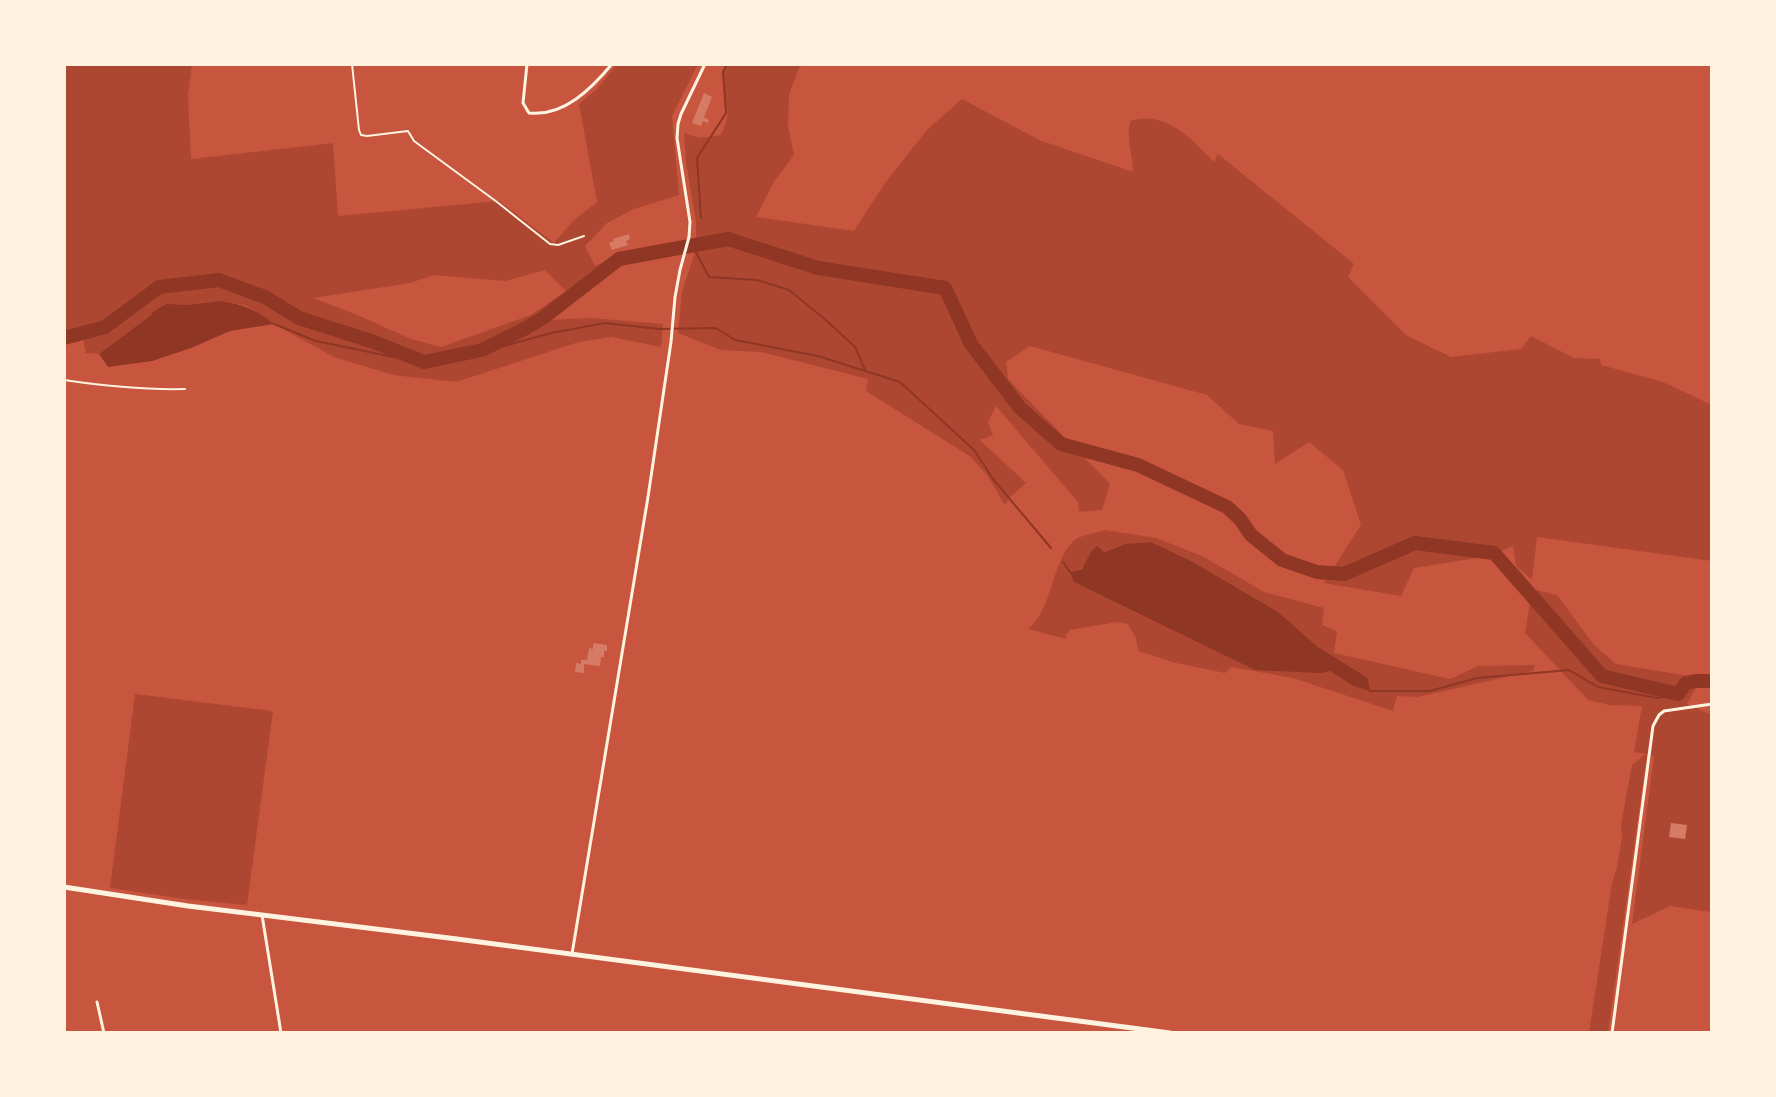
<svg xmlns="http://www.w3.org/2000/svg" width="1776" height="1097" font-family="'PT Serif',serif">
	<rect width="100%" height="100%" fill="#c8553d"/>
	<g fill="#ae4732" fill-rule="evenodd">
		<path d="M64,64H192L188,96L191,159L333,143L338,216L499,201L554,243L573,221L597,202L579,104L597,89L617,64H698L672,116L679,195L634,209L607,223L585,246L595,266L610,259L679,241L678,255L620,265L549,320L591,318L663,324L661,347L612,337L579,342L456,382L393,375L334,357L274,324L264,316L245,305L222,301L185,305H167L154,311L150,316L99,354L86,353L83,339L64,342ZM545,270L566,291L531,315L441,347L411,339L355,314L313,298L410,283L434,275L505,281Z"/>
		<path d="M725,64H801L789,94L788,126L794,155L773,183L756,217L854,231L885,183L927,130L962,99L1039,140L1133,172C1133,156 1125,135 1131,121C1165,110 1192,139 1214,162L1218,154L1354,264L1348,277L1406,335L1451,357L1521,349L1531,336L1574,358L1600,359L1601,365L1663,382L1712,405V561L1537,537L1532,580L1516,566L1513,546L1489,556L1414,568L1401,596L1324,583L1361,525L1343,470L1309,442L1275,464L1273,431L1239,424L1207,395L1030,346L1006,362L1008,379L1110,484L1102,510L1079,512L1078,502L996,406L988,422L993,435L980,440L1026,483L1010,497L1005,505L987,475L971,457L866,391L868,379L761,352L721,350L678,333L682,292L696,249V222L686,163L684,133L700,138L721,135C724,127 729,117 727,110C725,94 720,80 725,64Z"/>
		<path d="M1105,530L1156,538L1202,556L1264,592L1324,608L1322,625L1337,631L1334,653L1450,679L1478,666L1535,665L1533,671L1417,697L1397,696L1393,711L1293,678L1231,667L1225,673L1176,663L1138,651L1136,638L1128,624L1117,622L1070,630L1066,635V639L1028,629C1055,608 1052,550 1080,537C1088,534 1097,533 1105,530ZM1151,542L1193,562L1278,612L1318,647L1368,678L1370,690L1353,686L1330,671L1321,673L1071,572C1086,568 1092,558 1105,551C1120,544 1135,543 1151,542Z"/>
		<polygon points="1532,589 1557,595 1594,645 1616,664 1701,678 1687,704 1712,715 1712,901 1710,912 1670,906 1632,924 1654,756 1647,754 1608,1033 1589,1033 1612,883 1617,867 1622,837 1621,825 1632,765 1646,754 1634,752 1642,706 1609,705 1588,700 1525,633"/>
		<polygon points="135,694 273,711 247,905 184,899 110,888"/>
	</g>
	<g fill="#8f3625">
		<path d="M222,301C243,305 258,310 274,324L230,331L191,348L152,361L108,367L99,354L150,316L154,311L167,304L185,305Z"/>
		<polygon points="1151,542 1193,562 1278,612 1318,647 1368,678 1370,691 1353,686 1330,671 1321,673 1255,670 1074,582 1070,572 1082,569 1091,552 1097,546 1104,552 1125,544"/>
	</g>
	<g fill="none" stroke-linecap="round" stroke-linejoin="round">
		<g stroke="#8f3625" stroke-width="2">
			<polyline points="701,218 697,158 726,113 723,72 727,64"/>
			<polyline points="692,245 709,277 757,280 789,290 827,321 855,347 865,370"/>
			<polyline points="274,324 316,341 403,359 410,356"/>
			<polyline points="482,350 504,346 551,333 605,323 659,329 716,328 735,340 818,356 900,382 974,450 993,479 1051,548"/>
			<polyline points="1063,562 1070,572"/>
			<polyline points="1370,691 1430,691 1477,678 1569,670 1598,687 1657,698 1678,694"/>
		</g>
		<polyline stroke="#8f3625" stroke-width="14" points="64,338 105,327 159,287 219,280 265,297 299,318 371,341 424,362 482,350 524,329 543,318 619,259 728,239 818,268 945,288 971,344 1020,408 1061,444 1138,465 1227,507 1240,519 1251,535 1282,560 1317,572 1344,574 1415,543 1494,553 1602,676 1678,694 1686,683 1696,681 1712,681"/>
	</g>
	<g fill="#d67c66">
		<polygon points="704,93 712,97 704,117 709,120 708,123 703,121 701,126 692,123"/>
		<polygon points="629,234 630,239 626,241 628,245 612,250 609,243 614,241 613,239"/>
		<polygon points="593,643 607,645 607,651 604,651 604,657 601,657 600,666 584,664 584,673 575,672 576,663 581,664 581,660 587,660 589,648 593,649"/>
		<polygon points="1671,823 1687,825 1685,839 1669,837"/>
	</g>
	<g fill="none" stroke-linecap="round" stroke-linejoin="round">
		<polyline stroke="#fff3e0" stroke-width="2" points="352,64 359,130 361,135 367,136 408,131 414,141 497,202 550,244 558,245 584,236"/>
		<path stroke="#fff3e0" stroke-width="2" d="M64,380C104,386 144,390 185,389"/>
		<g stroke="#fff3e0" stroke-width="3">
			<path d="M527,64L523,103L529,113C564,117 592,88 612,64"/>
			<polyline points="262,915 281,1033"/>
			<polyline points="572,954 648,497 671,342 675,297 680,270 689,237 690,222 677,138 678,124 681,114 705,64"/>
			<polyline points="97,1002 104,1033"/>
			<polyline points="1612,1033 1653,726 1659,715 1664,711 1712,704"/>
		</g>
		<polyline stroke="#fff3e0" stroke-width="5" points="64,887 188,906 457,939 1170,1033"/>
	</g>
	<rect width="1776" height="1097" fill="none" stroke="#fff3e0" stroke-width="132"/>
</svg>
